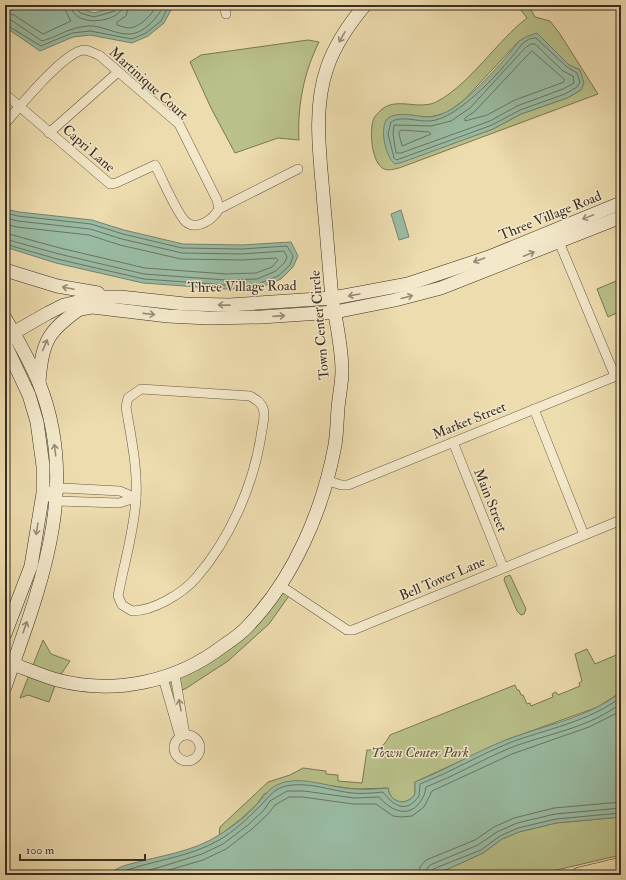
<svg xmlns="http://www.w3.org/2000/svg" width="626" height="880" font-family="'IM FELL Double Pica',serif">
	<rect width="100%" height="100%" fill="#eddcae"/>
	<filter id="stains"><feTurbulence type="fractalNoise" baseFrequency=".005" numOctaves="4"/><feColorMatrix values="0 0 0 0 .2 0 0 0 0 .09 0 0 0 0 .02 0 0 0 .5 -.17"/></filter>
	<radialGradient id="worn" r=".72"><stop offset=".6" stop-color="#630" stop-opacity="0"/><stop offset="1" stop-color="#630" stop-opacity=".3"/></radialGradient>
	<g fill="#b9c089" stroke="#797757" fill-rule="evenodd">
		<path d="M517,5H528L535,17L550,21L560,34L598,94L399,168C394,169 389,171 384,169C371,163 369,129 374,118C375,116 378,113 380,111C396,95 419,112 438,101C471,83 497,41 527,18ZM537,34L569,65L580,70L581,90L567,98L521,114L493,129L395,164L392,116L430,117L446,113L463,101L519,41Z"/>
		<path d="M308,40L319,42C304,72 297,107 299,140L278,138L235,153L211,108L190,62L201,55Z"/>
		<polygon points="621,279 621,311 608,317 597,289"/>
		<polygon points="510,575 526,609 524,614 521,615 517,611 504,580 505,577"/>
		<polygon points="281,586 291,593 269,624 228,661 185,689 178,691 180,705 171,707 163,678 221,649"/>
		<polygon points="43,640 51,654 70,661 57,680 49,702 28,695 20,698"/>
		<path d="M587,649L595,664L621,653V692L598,707L506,740L415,782V794C406,807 390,803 388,788L355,789L296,781L264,794L257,804L242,818L219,836L220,827L268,782L290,775L303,768L326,771V774L338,775V781L362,783L367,750C379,751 385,745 390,735L515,685L517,690H519L521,695H523L527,704L530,703L531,706L553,697L552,694L556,692L558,695L580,686L579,683L582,681L575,654Z"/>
		<polygon points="621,817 621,855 535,875 428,875 448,869 483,853 502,839 519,832 556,823"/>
	</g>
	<g fill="#9abca4" stroke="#738371">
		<polygon points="5,5 79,5 83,9 94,13 120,5 173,6 164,23 148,36 132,43 90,35 73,37 40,51 5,27"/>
		<path d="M537,33L569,65L580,70L584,83L581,90L567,98L521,114L493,129L403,162L395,164C386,158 379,129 387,119C397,110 418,117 429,117C434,117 440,115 444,113C463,107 507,58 519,41L528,36Z"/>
		<polygon points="5,209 19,212 92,220 124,230 183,244 242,245 291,242 298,256 293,267 281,279 259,288 226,289 143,283 56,263 5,247"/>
		<polygon points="401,210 409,237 399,240 391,214"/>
		<path d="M621,692V817L556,823L519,832L502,839L483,853L448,869L428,875H105C113,871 121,866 130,864C159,856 193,852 219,835C232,827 247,816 257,804C266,794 270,786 285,782C307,777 332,788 354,789C365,790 377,789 388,788C390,803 407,807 415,794V782C446,770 475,752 506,740C545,725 588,718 621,692Z"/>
	</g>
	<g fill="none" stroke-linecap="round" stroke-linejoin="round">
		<g stroke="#6a7564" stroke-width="1">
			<path d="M71,5C72,29 122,23 123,5"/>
			<polyline points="76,5 80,13 94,17 115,11 118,5"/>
			<path d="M129,5L126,16L117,22V25C121,26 126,28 130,28C142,26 152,14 157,5"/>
			<polyline points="5,13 14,15 43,34 71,21 66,12 65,5"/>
			<path d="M5,19L11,20L42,41C60,36 67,28 88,26C102,25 116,35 130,34C145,33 158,17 164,5"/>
			<polyline points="5,24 41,46 72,33 90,31 132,39 146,33 161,21 169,5"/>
			<path d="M536,38L567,67L577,73L580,82L577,87L565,94L520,110L492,125L402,158L396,160L394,158L388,134L391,122C401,115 418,122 430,121C459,119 505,67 522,44L529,39Z"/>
			<polygon points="531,44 535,44 563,71 573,76 574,83 563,89 517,106 490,121 401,153 396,153 393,134 394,125 431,126 451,121 470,108 525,48"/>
			<polygon points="532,51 564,79 564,82 515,100 487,115 465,121 465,118 474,112"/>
			<polygon points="401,130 429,132 431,134 402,146 399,134"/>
			<polyline points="5,213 18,216 91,224 123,234 182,248 242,249 287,246 293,256 290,265 278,276 258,284 226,285 144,279 57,259 5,244"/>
			<polyline points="5,218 18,221 90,229 122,239 182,253 242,254 284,251 287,257 285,262 276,271 257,279 226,280 144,274 59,254 5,239"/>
			<polyline points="5,224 17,227 89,235 120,245 181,259 242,260 276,258 278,260 272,267 256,273 226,274 145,268 60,248 5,233"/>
			<path d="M114,875C148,860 188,859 221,839C234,831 247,819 258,808C268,799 272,789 286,786C307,781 332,791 352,793C362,794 373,793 383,792C393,805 406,815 419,796L420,784C451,772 479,755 509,743C546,729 589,722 621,697"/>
			<path d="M127,875L157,868L202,854L223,844L248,825L264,810L270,801L287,791H304L354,798L379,797C391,811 410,820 422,799C425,795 425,791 426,787C455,776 481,760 510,748C546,734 590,728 621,703"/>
			<polyline points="152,875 203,860 226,849 252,829 268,814 275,805 289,797 303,797 353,804 376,804 393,816 401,817 412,816 424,807 432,791 512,754 589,727 621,711"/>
			<polyline points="419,875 420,867 426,860 475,840 494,827 514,818 554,808 621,802"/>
			<polyline points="425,875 426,870 430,865 478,845 497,832 517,823 555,814 621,808"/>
			<polyline points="430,875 433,869 481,850 500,836 518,828 556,819 621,813"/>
		</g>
		<defs>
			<g id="street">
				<polyline points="224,5 226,14"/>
				<path d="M5,94L110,184L116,183L155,165C162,178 177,214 186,222C198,231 213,219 219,209L298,169"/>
				<path d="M5,124C18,108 65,51 84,50C89,50 95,54 99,55L179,124L217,200L219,209"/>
				<polyline points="49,133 118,72"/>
				<polyline points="557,237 615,376"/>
				<path d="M141,389L250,396C255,399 261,402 263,408C266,416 262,427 261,436C253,486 230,539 196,578C182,594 153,611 132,611L122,605L118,596C124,563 134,532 136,499C138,469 131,437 126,407L128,398Z"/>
				<polyline points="534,409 584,535"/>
				<polyline points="453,442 503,567"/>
				<polyline points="326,480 341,485 348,485 621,374"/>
				<polygon points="63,488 120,491 136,498 119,503 57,501 43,493"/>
				<polyline points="281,586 347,630 353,630 621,520"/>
				<polyline points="175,675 185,735"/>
				<polyline points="163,678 180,737"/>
				<circle cx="187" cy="748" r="13"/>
			</g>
			<g id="secondary">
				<polyline points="5,270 57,286 98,293"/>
				<polyline points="75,310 92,307 168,316 208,318 261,317 335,312 395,300 441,288 621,217"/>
				<path d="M5,318C17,339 30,361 39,383C81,488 40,587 5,687"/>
				<polyline points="5,342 13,333 48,313 64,305 99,297 120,297 185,304 229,305 333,298 408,284 489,257 621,203"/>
				<polyline points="5,344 29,395 37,422 43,466 43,493 31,566 5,634"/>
				<path d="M39,382C42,341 48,331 81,308"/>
				<path d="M5,661C22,667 40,675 57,680C115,695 176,682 223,646C232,640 241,634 248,626C294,578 323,510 335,445C337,433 337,420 338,408C339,396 342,383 342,371C342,347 336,322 332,298C329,267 327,236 324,206C321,162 312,111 327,68C335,44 349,24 365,5"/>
			</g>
			<polyline id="primary" points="579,875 621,865"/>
		</defs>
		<use href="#street" stroke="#665a47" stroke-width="10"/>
		<use href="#secondary" stroke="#392e25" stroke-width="14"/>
		<use href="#primary" stroke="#392e25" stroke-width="16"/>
		<use href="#street" stroke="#f3e8ca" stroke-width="9"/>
		<use href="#secondary" stroke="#f3e8ca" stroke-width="13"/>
		<use href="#primary" stroke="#eddcae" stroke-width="15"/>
	</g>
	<defs><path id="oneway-shaft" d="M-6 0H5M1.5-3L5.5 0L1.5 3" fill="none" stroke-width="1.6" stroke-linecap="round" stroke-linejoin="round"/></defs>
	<g stroke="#968b78">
		<use href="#oneway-shaft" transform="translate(342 37) rotate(120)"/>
		<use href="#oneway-shaft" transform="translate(588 217) rotate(158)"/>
		<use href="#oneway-shaft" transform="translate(529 254) rotate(-22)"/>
		<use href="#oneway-shaft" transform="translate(479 260) rotate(160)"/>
		<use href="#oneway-shaft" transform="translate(68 288) rotate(-168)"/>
		<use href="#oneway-shaft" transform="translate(354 295) rotate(170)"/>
		<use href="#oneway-shaft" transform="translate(407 297) rotate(-15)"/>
		<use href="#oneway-shaft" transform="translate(224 305) rotate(-179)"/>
		<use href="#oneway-shaft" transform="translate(149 314) rotate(6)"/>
		<use href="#oneway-shaft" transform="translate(279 316) rotate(-4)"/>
		<use href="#oneway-shaft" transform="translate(45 345) rotate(-67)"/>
		<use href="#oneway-shaft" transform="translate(55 450) rotate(-97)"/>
		<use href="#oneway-shaft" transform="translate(37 529) rotate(99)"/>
		<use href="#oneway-shaft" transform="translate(25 627) rotate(-71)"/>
		<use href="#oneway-shaft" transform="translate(180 705) rotate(-100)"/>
	</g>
	<g text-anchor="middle" stroke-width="3" stroke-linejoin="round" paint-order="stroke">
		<g font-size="14" fill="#392e25" stroke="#f3e8ca">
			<text transform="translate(149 83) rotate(42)" y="5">Martinique Court</text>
			<text transform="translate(89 148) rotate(41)" y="5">Capri Lane</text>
			<text transform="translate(550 215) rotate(-22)" y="5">Three Village Road</text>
			<text transform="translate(242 286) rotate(-1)" y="5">Three Village Road</text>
			<text transform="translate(319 325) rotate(-95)" y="5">Town Center Circle</text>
			<text transform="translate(469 420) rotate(-22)" y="5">Market Street</text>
			<text transform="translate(491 500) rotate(68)" y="5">Main Street</text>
			<text transform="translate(442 578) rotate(-23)" y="5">Bell Tower Lane</text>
		</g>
		<g font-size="14" font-style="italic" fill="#534b39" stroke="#f3e8ca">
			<text x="420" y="757">Town Center Park</text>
		</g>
	</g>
	<rect width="626" height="880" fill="none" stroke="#eddcae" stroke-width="20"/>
	<rect x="6" y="6" width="614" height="868" fill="none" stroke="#392e25" stroke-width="2"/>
	<rect x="10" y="10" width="606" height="860" fill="none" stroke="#392e25"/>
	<path d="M20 854v6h125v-6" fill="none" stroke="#392e25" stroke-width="2"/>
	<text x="26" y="854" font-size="12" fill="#392e25" stroke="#f3e8ca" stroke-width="3" paint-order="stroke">100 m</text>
	<rect width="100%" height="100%" filter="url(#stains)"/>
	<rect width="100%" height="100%" fill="url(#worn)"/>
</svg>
